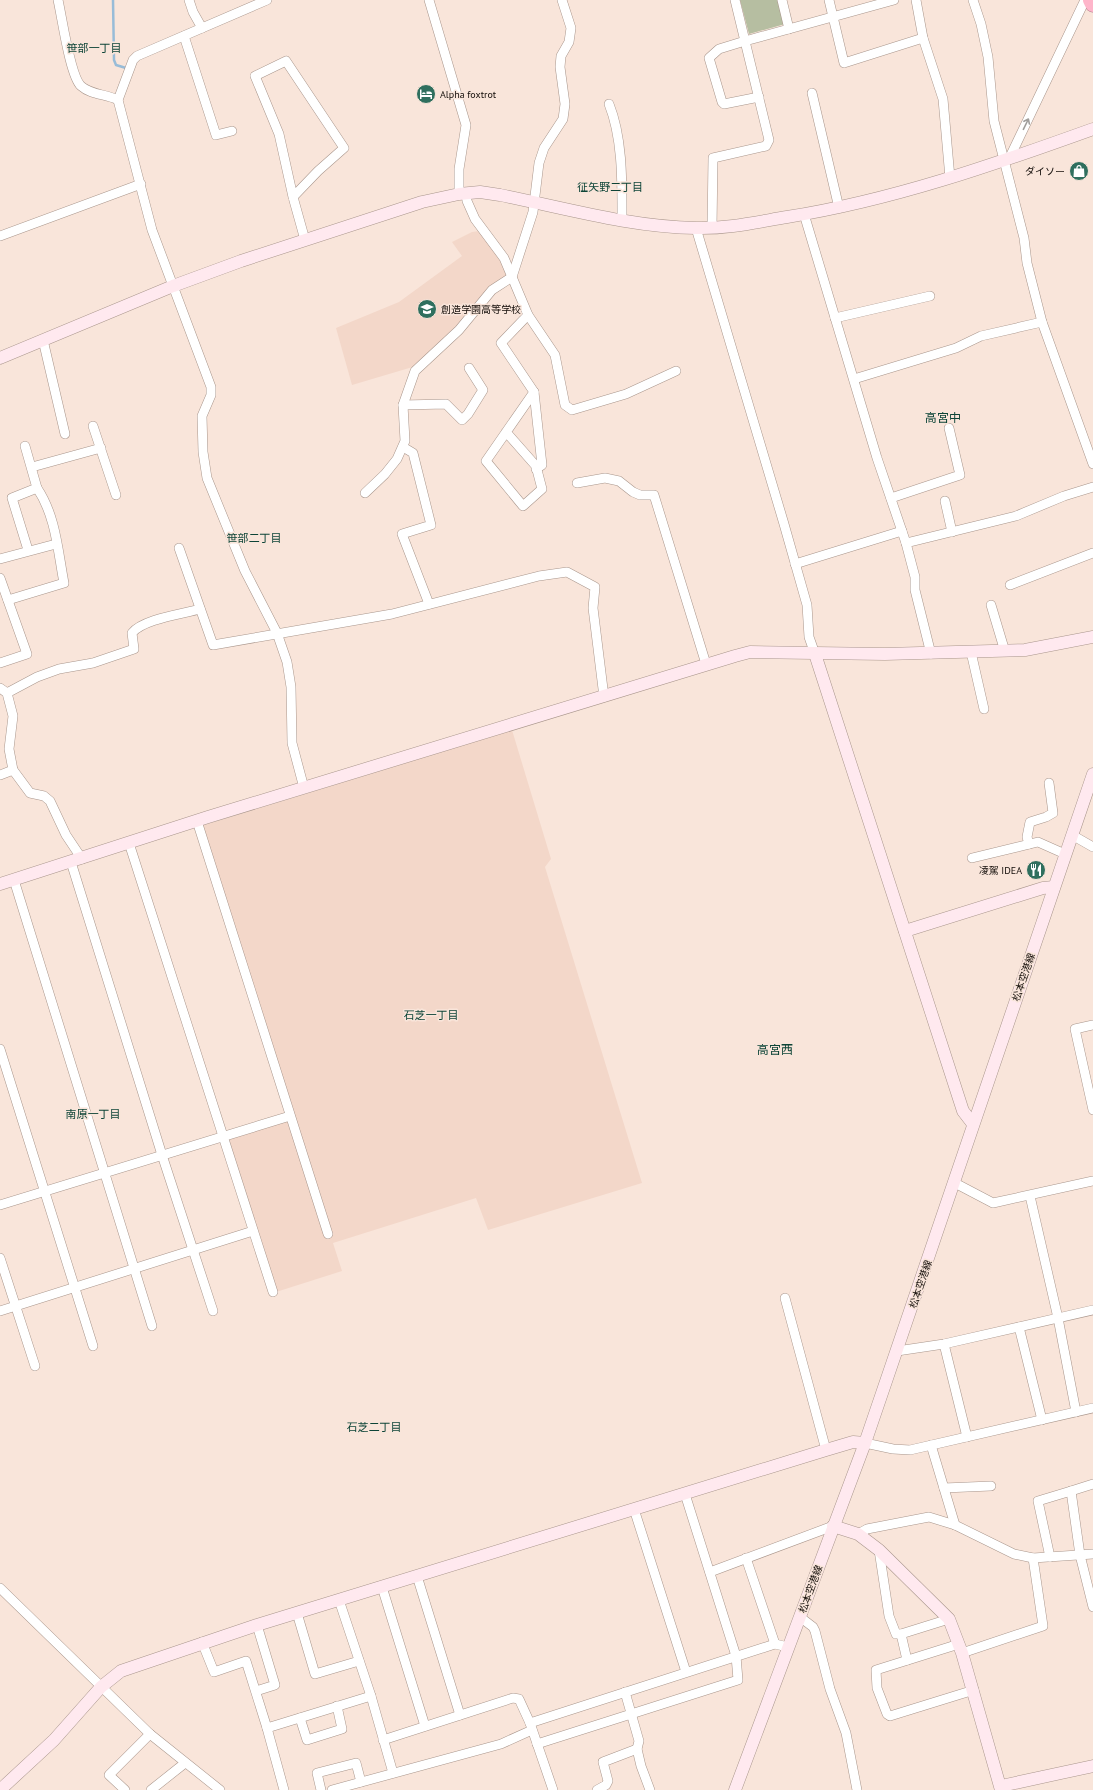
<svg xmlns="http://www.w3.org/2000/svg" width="1093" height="1790" font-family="'PT Sans','Noto Sans JP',sans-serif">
	<rect width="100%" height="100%" fill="#f9e5da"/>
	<g fill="#f3d7c9">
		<polygon points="479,231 502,263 508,273 507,277 445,341 416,366 352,385 336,328 399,302 462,256 452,242 472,232"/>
		<polygon points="512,730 551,859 545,867 642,1183 488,1230 476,1198 333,1243 342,1271 276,1292 228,1140 293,1119 201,826"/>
	</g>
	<polygon fill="#b6bea1" points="740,0 779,0 785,24 749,34"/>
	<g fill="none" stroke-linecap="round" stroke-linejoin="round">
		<polyline stroke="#98bcd8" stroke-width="2.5" points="113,0 114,60 116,65 126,68"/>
		<defs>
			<g id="street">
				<path d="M58,0C62,17 70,76 81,86C91,95 106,94 118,100"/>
				<polyline points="189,0 193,12 202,28"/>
				<polyline points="267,0 137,56 133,60 118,100 152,230 211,387 211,395 202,416 203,452 207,478 245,571 277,633 287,662 291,687 292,743 304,788"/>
				<polyline points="429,0 466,125 459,169 459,194"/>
				<polyline points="782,0 789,29"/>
				<polyline points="829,0 844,63 923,38"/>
				<polyline points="916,0 923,38 943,99 950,178"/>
				<polyline points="973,0 981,24 988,57 994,121 1024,238 1027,263 1042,322 1093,464"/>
				<polyline points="184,36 216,135 232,131"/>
				<polyline points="812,93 839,208"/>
				<polyline points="759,97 724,104 722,102 709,58 719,49 745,41 894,0"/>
				<path d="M609,104C623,139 622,183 622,220"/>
				<polyline points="1009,159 1085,0"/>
				<polyline points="466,193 467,201 475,219 504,258 528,315 555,355 565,405 572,410 626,394 676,371"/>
				<polyline points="293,197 318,171 344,148 286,61 255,76 279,134 293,197 305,240"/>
				<polyline points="804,214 877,458 906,543 915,577 915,590 931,654"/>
				<polyline points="696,228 784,524 807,605 809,637 815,654"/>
				<polyline points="712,228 713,158 766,146 769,140 735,0"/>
				<polyline points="0,236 141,184"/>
				<polyline points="835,318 930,296"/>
				<polyline points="43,340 65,434"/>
				<polyline points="854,379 956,348 981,336 1042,322"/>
				<polyline points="534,392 542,465 536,469"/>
				<polyline points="403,405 446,404 462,420 468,414 483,390 469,368"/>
				<polyline points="93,426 116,495"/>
				<polyline points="506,432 536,466 542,489 523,506 486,461 534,392 501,343 528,315"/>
				<polyline points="25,446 37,488 12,498 28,550"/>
				<polyline points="403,447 413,453 431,525 402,534 429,604"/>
				<polyline points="32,467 101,448"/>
				<polyline points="577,483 605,478 619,481 633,492 640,495 654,495 706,664"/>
				<polyline points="365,493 385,474 397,459 405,441 403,405 415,371 459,330 492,290 512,277 533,212 539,163 544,148 563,119 565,104 560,67 561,56 569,42 571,28 562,0"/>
				<polyline points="891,498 960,475 949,428"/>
				<polyline points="945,501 952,532"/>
				<polyline points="906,543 1016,516 1064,496 1093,487"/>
				<polyline points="179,548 213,645 392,614 539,576 567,572 595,587 593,608 604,697"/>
				<polyline points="0,559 56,544"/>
				<polyline points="795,564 902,531"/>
				<polyline points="0,578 27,654 0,663"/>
				<polyline points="1010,585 1093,553"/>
				<path d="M8,600L64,583C58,552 56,516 37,488"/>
				<polyline points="991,605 1003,645"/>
				<polyline points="971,652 984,709"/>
				<polyline points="0,688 7,693 13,716 9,749 13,770 30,793 44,796 50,801 66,835 82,859"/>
				<path d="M7,693L37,677L59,669L93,663L134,649L132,633C143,619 183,614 200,609"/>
				<polyline points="0,775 13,770"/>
				<polyline points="197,821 328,1234"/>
				<polyline points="1072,835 1093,847"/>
				<polyline points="129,843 273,1292"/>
				<polyline points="1029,844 1027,837 1030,822 1046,817 1053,813 1049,783"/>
				<polyline points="972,858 1038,842 1065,854"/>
				<polyline points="71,862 162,1155 213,1311"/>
				<polyline points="14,880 152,1326"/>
				<polyline points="1093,1025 1075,1029 1093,1110"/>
				<polyline points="0,1049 93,1346"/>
				<polyline points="953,1182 993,1203 1093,1181"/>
				<polyline points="1030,1196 1058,1318 1076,1412"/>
				<polyline points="0,1205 290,1116"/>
				<polyline points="0,1258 35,1366"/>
				<polyline points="785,1298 826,1450"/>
				<polyline points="0,1311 253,1231"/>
				<polyline points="1019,1327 1042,1420"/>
				<polyline points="944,1344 967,1437"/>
				<polyline points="897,1351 944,1344 1093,1310"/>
				<polyline points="865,1443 893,1449 910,1450 1093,1408"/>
				<polyline points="931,1445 955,1525"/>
				<polyline points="1093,1484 1071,1491 1080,1555 1093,1607"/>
				<polyline points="944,1488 991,1486"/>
				<polyline points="634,1509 686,1672"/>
				<polyline points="858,1534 867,1529 929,1517 955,1525 1014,1554 1033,1558 1093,1554"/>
				<polyline points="879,1550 889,1616 896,1634 901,1634 949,1619"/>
				<polyline points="1050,1557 1038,1501 1071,1491"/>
				<polyline points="746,1558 775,1644"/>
				<polyline points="710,1572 833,1526"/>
				<polyline points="417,1576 460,1715"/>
				<polyline points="382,1587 425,1726"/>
				<polyline points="0,1588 150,1734 220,1790"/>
				<polyline points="339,1600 371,1696 393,1773"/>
				<polyline points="297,1613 315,1674 359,1661"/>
				<polyline points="800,1617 813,1627 815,1631 830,1689 846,1733 857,1790"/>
				<polyline points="901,1634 907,1660"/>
				<polyline points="202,1642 214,1672 246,1661 267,1728 284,1790"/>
				<polyline points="959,1644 876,1670 877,1688 887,1714 890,1716 974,1690"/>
				<polyline points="962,1653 1043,1626 1033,1558"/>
				<polyline points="256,1691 275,1685 257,1625"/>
				<polyline points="625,1692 639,1741 637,1749 641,1766 650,1790"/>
				<polyline points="300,1718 307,1740 342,1729 337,1706"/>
				<polyline points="530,1723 775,1644 788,1647"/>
				<polyline points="267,1728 371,1696"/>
				<polyline points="383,1740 513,1698 519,1699 530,1723 553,1790"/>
				<polyline points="537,1744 738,1680 736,1656 685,1494"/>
				<polyline points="125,1790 109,1775 150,1734"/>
				<polyline points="151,1790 185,1763"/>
				<polyline points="321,1790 317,1773 356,1763 361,1782"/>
				<polyline points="332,1790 501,1744 532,1730"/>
				<polyline points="597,1790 606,1785 608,1781 603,1762 637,1749"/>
			</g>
			<g id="secondary">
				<path d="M0,358L173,286L241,261L422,202L459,194L480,192L500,195C565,208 630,227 696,228C727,229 757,222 787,217C893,200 993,165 1093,129"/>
				<polyline points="815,654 963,1111 973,1124"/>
				<polyline points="0,884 208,817 735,656 750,652 885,654 1025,650 1093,637"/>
				<polyline points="905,931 1043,888 1054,887"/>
				<polyline points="833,1526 858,1534 879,1550 949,1619 962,1653 1001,1790"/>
				<polyline points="1001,1786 1093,1766"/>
				<polyline points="0,1790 54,1740 101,1687 121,1671 257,1625 826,1450 853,1442 865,1443"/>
				<polyline points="735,1790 865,1443 1093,774"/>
			</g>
			<polyline id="highway" points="1091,0 1093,4"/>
		</defs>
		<use href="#street" stroke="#a9968c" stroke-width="10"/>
		<use href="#secondary" stroke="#a9968c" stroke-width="13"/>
		<use href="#highway" stroke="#ab7a86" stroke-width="17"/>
		<use href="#street" stroke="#fff" stroke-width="9"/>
		<use href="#secondary" stroke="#ffe9ef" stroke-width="12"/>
		<use href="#highway" stroke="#feb5ca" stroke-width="16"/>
	</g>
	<defs><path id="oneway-shaft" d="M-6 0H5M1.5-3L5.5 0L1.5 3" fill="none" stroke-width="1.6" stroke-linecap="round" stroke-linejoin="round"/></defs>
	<use stroke="#a09e9c" href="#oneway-shaft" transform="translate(1026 124) rotate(-64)"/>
	<defs>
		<symbol id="hotel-disc" viewBox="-11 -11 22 22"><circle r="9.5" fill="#2f6f5e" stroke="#f9e5da"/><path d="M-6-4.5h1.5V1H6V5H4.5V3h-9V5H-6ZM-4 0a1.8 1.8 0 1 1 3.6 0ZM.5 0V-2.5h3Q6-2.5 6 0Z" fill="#fff"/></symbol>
		<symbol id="shop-disc" viewBox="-11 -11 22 22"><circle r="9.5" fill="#2f6f5e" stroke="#f9e5da"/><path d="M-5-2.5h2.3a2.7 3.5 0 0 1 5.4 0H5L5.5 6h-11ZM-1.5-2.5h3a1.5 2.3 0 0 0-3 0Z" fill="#fff"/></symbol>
		<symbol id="school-disc" viewBox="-11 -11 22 22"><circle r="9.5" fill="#2f6f5e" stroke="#f9e5da"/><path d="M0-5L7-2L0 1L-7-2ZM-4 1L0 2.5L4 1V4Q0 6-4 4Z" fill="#fff"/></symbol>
		<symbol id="restaurant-disc" viewBox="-11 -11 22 22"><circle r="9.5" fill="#2f6f5e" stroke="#f9e5da"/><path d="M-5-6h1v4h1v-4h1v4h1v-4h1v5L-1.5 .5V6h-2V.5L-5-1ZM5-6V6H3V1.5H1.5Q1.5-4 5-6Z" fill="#fff"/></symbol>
	</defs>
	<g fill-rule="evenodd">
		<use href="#hotel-disc" x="415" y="83" width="22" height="22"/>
		<use href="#shop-disc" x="1068" y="160" width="22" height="22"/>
		<use href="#school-disc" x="416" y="298" width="22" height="22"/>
		<use href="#restaurant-disc" x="1025" y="859" width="22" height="22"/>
	</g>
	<g text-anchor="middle" stroke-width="3" stroke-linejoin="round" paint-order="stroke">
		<g font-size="10" fill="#120c08" stroke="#f9e5da" text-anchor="start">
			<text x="440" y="98">Alpha foxtrot</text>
			<text x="1065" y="175" text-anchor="end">ダイソー</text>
			<text x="441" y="313">創造学園高等学校</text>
			<text x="1022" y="874" text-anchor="end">凌駕 IDEA</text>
		</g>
		<g font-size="10" fill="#120c08" stroke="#f9e5da">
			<text transform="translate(1023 977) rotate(-71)" y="4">松本空港線</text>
			<text transform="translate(920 1284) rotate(-71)" y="4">松本空港線</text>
			<text transform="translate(810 1589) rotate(-70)" y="4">松本空港線</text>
		</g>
		<g font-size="11" fill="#0d4437" stroke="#f9e5da">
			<text x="94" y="52">笹部一丁目</text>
			<text x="610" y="191">征矢野二丁目</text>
			<text x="254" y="542">笹部二丁目</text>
			<text x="431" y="1019">石芝一丁目</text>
			<text x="93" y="1118">南原一丁目</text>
			<text x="374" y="1431">石芝二丁目</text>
		</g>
		<g font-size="12" fill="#0d4437" stroke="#f9e5da">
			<text x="943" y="422">高宮中</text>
			<text x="775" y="1054">高宮西</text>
		</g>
	</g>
</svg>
